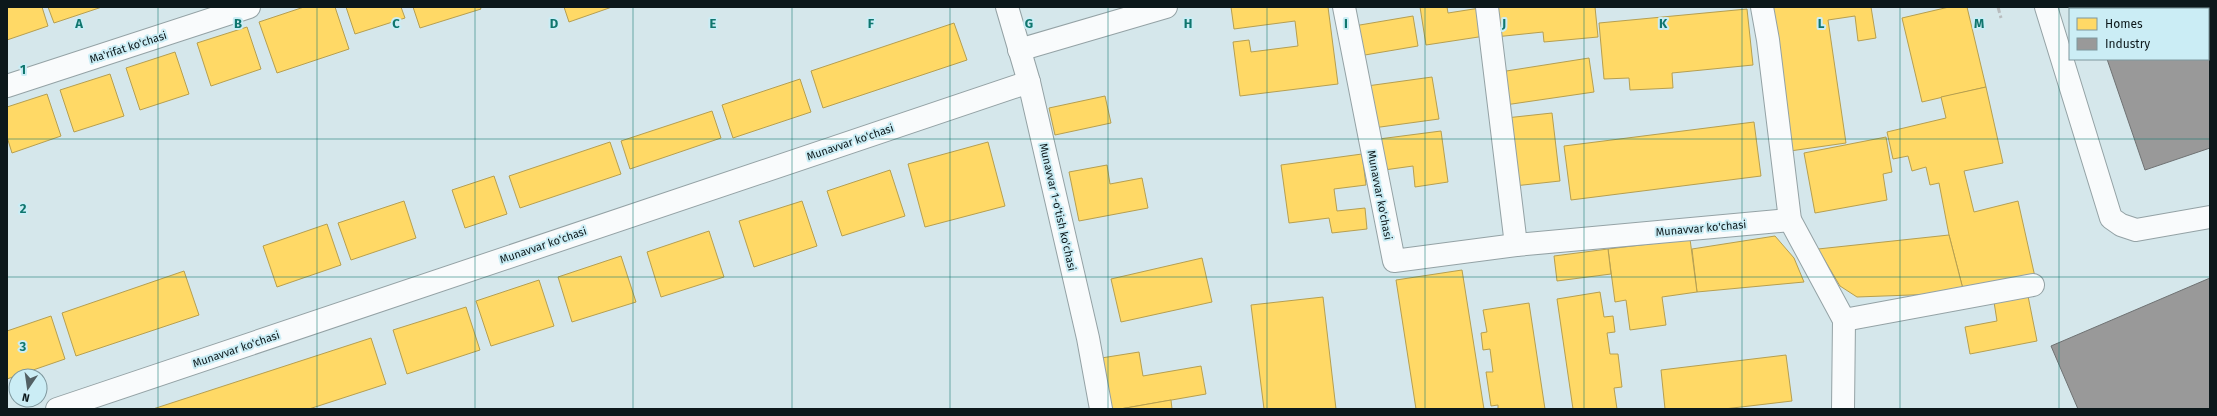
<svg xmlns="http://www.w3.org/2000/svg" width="2217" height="416" font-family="'Fira Sans',sans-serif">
	<rect width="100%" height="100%" fill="#d5e7eb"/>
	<g fill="#ffd966" stroke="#b69f50">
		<polygon points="7,7 42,7 48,26 7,40"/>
		<polygon points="48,7 102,7 54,23"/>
		<polygon points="304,7 335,7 349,49 277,73 259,22"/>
		<polygon points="346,7 401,7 405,18 355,34"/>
		<polygon points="413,7 480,7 481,9 420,28"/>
		<polygon points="564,7 612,7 569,22"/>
		<polygon points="1231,7 1328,7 1338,84 1240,96 1233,42 1249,40 1251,52 1298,46 1295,21 1234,29"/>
		<polygon points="1420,7 1447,7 1448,13 1480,8 1485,36 1426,45"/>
		<polygon points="1492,7 1595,7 1598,37 1544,42 1543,32 1495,37"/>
		<polygon points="1769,7 1871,7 1876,38 1858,41 1855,16 1828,20 1846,143 1790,151"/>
		<polygon points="1949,7 1967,7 1986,87 1922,102 1902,18"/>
		<polygon points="1747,9 1753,65 1672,73 1673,88 1630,90 1629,78 1604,79 1599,23"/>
		<polygon points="1413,16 1418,46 1359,56 1354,26"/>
		<polygon points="954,23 967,60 823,108 811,71"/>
		<polygon points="247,27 261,69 211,86 197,43"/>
		<polygon points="175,52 189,94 140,110 126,68"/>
		<polygon points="1589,58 1594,92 1505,105 1500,72"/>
		<polygon points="110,74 124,116 74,132 60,90"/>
		<polygon points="1432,77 1439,119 1373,128 1367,86"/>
		<polygon points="800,79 811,112 733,138 722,105"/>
		<polygon points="1986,87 2003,163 1964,171 1974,212 2018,201 2035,277 1964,293 1949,235 1939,183 1930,185 1926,167 1912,171 1908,156 1893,159 1887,132 1946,118 1941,97"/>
		<polygon points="47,94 61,136 12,153 7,137 7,107"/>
		<polygon points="1105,96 1111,123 1055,135 1049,108"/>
		<polygon points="712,111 721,138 630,169 621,141"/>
		<polygon points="1552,113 1560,181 1514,186 1506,118"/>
		<polygon points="1754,122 1761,176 1571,200 1564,146"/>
		<polygon points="1441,131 1448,182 1415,187 1413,166 1384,170 1379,139"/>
		<polygon points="1886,137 1892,172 1883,174 1887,200 1815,213 1804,153"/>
		<polygon points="610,142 621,174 520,208 509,176"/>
		<polygon points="988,142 1005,206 925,227 908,164"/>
		<polygon points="1362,154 1366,185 1334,189 1337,211 1365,208 1367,229 1332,233 1329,218 1289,223 1281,165"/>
		<polygon points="1107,165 1110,184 1142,178 1148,208 1079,221 1069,172"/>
		<polygon points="890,170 905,216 842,236 827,191"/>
		<polygon points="494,176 507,214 465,228 452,190"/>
		<polygon points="404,201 416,238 351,260 338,223"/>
		<polygon points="802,201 817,246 754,267 739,221"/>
		<polygon points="327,224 341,265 277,287 263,246"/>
		<polygon points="709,231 724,277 661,297 647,252"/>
		<polygon points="1949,235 1964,293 1857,297 1840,286 1818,249"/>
		<polygon points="1775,236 1794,258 1804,282 1697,292 1692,249"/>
		<polygon points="1690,239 1697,292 1662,297 1666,325 1630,330 1626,300 1615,302 1608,249"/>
		<polygon points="1608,249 1611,274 1557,281 1554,256"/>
		<polygon points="621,256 636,302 572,322 558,277"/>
		<polygon points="1202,258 1212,302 1121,322 1111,279"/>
		<polygon points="1462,270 1484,409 1416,409 1396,280"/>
		<polygon points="184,271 199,315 76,356 62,313"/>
		<polygon points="539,280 554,326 491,346 476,301"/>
		<polygon points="1600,292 1604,317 1613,316 1615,332 1607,333 1610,354 1618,354 1622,387 1614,388 1617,409 1573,409 1557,299"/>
		<polygon points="2028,296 2037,341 1970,354 1965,327 1997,321 1994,302"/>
		<polygon points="1323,297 1336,409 1264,409 1251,305"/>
		<polygon points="1529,303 1545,409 1498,409 1498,405 1491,406 1486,372 1493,372 1490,349 1483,350 1481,333 1487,332 1483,310"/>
		<polygon points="466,307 480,350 407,374 393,330"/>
		<polygon points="51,316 65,359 7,379 7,331"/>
		<polygon points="371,338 386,384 309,409 153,409"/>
		<polygon points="1139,352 1143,376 1201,366 1206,394 1120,409 1104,409 1095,359"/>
		<polygon points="1786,355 1792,401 1724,409 1665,409 1661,370"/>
		<polygon points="1171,400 1172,409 1120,409"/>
	</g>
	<g fill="#999" stroke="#6f7273">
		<polygon points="2090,7 2210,7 2210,148 2145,170 2107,59 2208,59 2208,9 2091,9"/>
		<polygon points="2210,278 2210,409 2078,409 2051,346"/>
	</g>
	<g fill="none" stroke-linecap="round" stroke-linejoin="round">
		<defs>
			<g id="minor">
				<polyline points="1007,7 1029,82 1088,338 1101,409"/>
				<polyline points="1344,7 1394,261 1516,245 1790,220"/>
				<polyline points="1487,7 1516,245"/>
				<polyline points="1762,7 1768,40 1790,220 1844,320 1843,409"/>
				<polyline points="2046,7 2111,218 2121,225 2136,230 2210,217"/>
				<polyline points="1019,50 1166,7"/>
				<polyline points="7,86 249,7"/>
				<polyline points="1844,320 2033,285"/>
				<polyline points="57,409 1029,82"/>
			</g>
		</defs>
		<use href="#minor" stroke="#94a2a5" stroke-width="24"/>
		<use href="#minor" stroke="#f9fbfc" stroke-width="22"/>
		<polyline stroke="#b8bcbe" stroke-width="3" stroke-dasharray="6 3" stroke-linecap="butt" points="1998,7 2001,18"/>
	</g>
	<path fill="none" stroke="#0f766e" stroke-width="1" stroke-opacity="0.55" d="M158,7V409M317,7V409M475,7V409M633,7V409M792,7V409M950,7V409M1108,7V409M1267,7V409M1425,7V409M1584,7V409M1742,7V409M1900,7V409M2059,7V409M7,139H2210M7,277H2210"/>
	<g text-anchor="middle" stroke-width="4" stroke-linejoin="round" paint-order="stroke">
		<g font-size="11" fill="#0c181b" stroke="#cbedf5">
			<text transform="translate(128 47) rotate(-18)" y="4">Ma'rifat ko'chasi</text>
			<text transform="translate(850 142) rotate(-19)" y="4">Munavvar ko'chasi</text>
			<text transform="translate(1380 195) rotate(79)" y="4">Munavvar ko'chasi</text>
			<text transform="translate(1058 207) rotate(77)" y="4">Munavvar 1-o'tish ko'chasi</text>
			<text transform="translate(1701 228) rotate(-5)" y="4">Munavvar ko'chasi</text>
			<text transform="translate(543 245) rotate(-19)" y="4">Munavvar ko'chasi</text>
			<text transform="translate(236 349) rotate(-19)" y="4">Munavvar ko'chasi</text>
		</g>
	</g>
	<g font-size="13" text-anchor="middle" font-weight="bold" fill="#0f766e" stroke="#cbedf5" stroke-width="4" stroke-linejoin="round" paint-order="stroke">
		<text x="79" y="28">A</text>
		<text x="238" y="28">B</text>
		<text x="396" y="28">C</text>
		<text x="554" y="28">D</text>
		<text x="713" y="28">E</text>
		<text x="871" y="28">F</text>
		<text x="1029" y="28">G</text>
		<text x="1188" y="28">H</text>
		<text x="1346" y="28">I</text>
		<text x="1504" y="28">J</text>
		<text x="1663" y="28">K</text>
		<text x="1821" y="28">L</text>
		<text x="1979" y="28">M</text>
		<text x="23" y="74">1</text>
		<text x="23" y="213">2</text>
		<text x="23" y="351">3</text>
	</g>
	<rect width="2217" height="416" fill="none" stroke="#0c181b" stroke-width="16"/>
	<rect x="2069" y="8" width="140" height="52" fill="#cbedf5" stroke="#7f989e"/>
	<rect x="2077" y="18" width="20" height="12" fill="#ffd966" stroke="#7f989e"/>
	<text x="2105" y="28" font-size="12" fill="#0c181b">Homes</text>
	<rect x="2077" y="38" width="20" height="12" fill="#999999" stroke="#7f989e"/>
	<text x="2105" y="48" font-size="12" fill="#0c181b">Industry</text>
	<g transform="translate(28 388) rotate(193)"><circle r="19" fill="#cbedf5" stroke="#7f989e"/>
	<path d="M0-3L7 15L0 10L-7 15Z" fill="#526064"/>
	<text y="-6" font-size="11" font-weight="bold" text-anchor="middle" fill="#0c181b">N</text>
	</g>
</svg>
